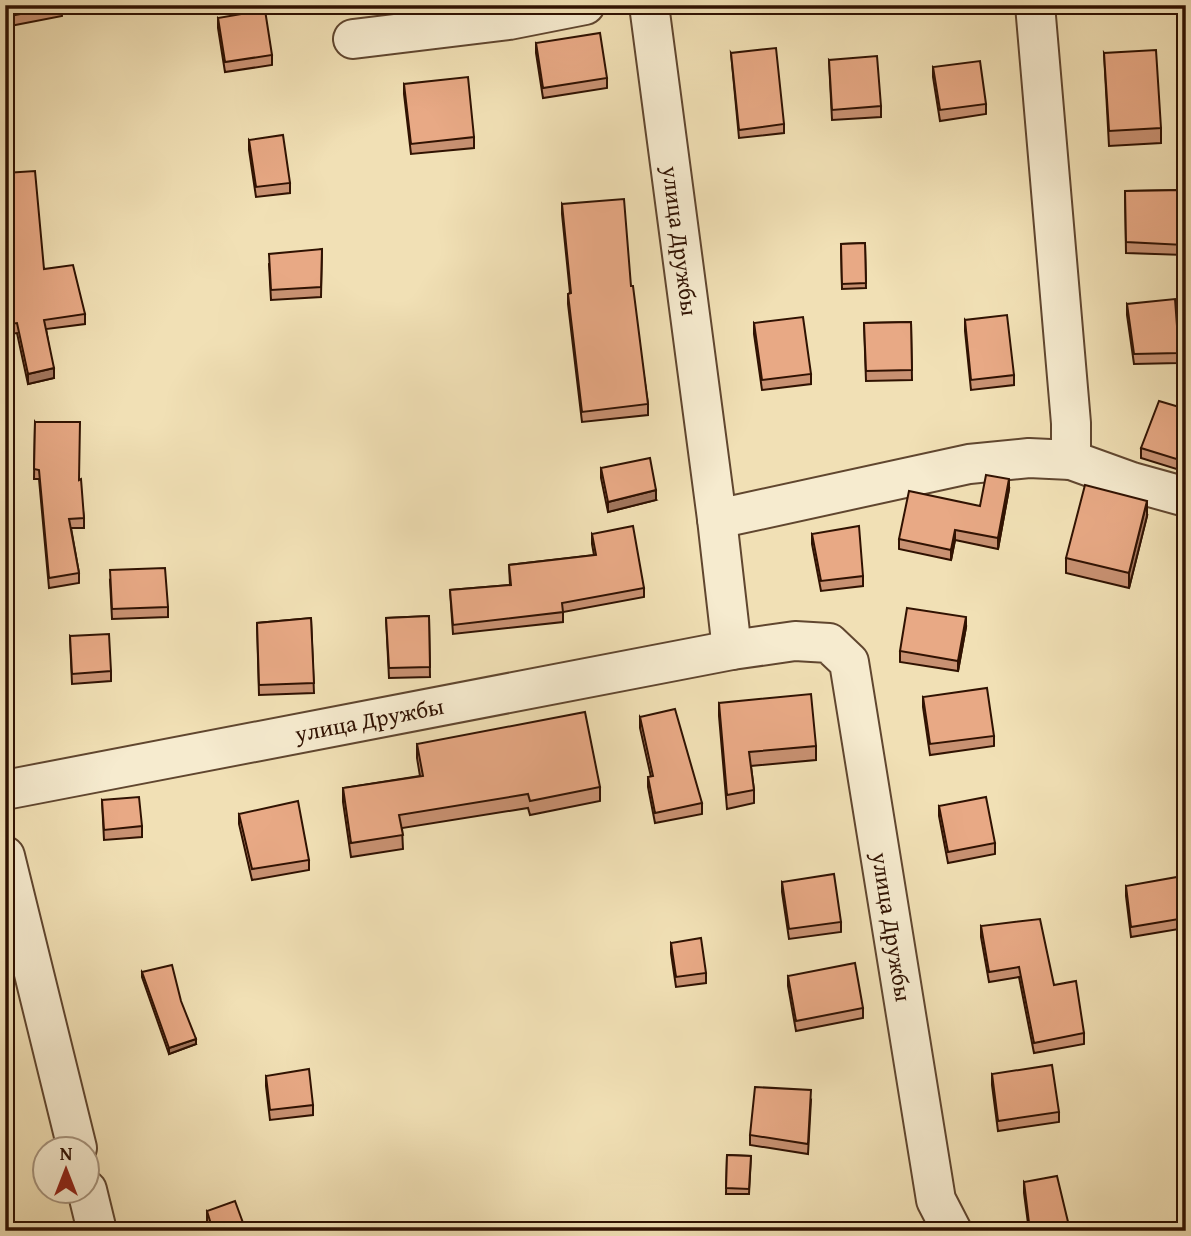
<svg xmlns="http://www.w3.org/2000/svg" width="1191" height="1236" font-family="'Gentium Book Plus',serif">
	<rect width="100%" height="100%" fill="#f1e0b5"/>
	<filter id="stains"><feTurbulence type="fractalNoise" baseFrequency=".00286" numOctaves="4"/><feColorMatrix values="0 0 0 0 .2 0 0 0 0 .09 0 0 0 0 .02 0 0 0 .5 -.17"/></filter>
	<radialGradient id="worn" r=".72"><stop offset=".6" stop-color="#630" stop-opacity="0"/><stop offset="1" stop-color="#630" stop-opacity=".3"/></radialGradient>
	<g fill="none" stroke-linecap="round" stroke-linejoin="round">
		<defs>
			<g id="minor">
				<path id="s1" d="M649,5L717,519L732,650"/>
				<polyline points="1035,5 1071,423 1071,460"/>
				<polyline points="353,39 509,20 585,5"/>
				<polyline points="717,519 969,464 1029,458 1071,460 1132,482 1186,497"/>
				<path id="s2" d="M5,790L732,650L795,641L829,643L849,662L936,1200L952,1231"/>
				<polyline points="5,856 77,1148"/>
				<polyline points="87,1190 97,1231"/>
			</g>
		</defs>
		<use href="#minor" stroke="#60462f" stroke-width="42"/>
		<use href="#minor" stroke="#f6ebcf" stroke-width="38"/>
	</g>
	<g fill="#c89172" stroke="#301202" stroke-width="2">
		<polygon points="5,5 61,5 62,16 5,27"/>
		<polygon points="218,18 272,55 272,65 225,72 218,28"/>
		<polygon points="536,43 607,78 607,88 543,98 536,53"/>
		<polygon points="731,53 784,124 784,133 739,138"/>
		<polygon points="1104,53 1161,128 1161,143 1109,146"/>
		<polygon points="829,60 881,106 881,117 832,120"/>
		<polygon points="933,67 986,104 986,114 940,121 933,77"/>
		<polygon points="404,84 474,137 474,148 411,154 404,94"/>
		<polygon points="249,140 290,183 290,193 256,197 249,150"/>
		<polygon points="5,173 44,269 85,314 85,324 46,329 54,378 28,384 17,333 10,334 5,308"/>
		<polygon points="1184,190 1184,255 1126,253 1125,191"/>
		<polygon points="562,204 631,286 648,404 648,415 582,422 568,304 568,294 570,293 562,214"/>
		<polygon points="865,243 866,288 842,289 841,244"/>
		<polygon points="322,249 321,297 271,300 269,264"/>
		<polygon points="1127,304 1179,353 1179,363 1134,364 1127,315"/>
		<polygon points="965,320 1014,375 1014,385 971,390 965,331"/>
		<polygon points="911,322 912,380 866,381 864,323"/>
		<polygon points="754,323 811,374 811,384 762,390 754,334"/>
		<polygon points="1186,409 1186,472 1141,458 1141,448"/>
		<polygon points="35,422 79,480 84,518 84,528 71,528 79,573 79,583 49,588 39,479 34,479"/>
		<polygon points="601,468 656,500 608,512 601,478"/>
		<polygon points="1009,489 998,549 955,540 951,560 899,549 899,539 980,506"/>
		<polygon points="1147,516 1129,588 1066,573 1066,558"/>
		<polygon points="592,534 644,588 644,597 563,612 563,622 453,634 450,590 510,585 509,565 594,555 592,544"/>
		<polygon points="812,534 863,576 863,586 821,591 812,544"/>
		<polygon points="110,580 168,607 168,617 112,619"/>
		<polygon points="429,616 430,677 389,678 386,618"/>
		<polygon points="311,618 314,693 259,695 257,623"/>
		<polygon points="966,627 958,671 900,662 900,651"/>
		<polygon points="70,636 111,671 111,681 72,684"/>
		<polygon points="923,697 994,736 994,746 930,755 923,707"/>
		<polygon points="719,703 816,746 816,760 751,766 754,790 754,803 727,809 719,716"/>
		<polygon points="640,717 702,803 702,814 655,823 648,787 648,777 651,777 640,728"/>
		<polygon points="417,744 600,787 600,801 530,815 528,808 402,828 403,849 351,857 343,802 343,788 420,776 417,758"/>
		<polygon points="102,800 142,826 142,837 104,840"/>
		<polygon points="939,806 995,843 995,854 948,863 939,816"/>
		<polygon points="239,814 309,860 309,870 252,880 239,824"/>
		<polygon points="782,882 841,922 841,932 789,939 782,892"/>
		<polygon points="1126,886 1185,918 1185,928 1131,937 1126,896"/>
		<polygon points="981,926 1054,985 1084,1033 1084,1044 1034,1053 1019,977 989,982 981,937"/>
		<polygon points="671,943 706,973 706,983 676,987 671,953"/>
		<polygon points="142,972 196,1044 169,1054 142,977"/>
		<polygon points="788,976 863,1008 863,1018 796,1031 788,986"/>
		<polygon points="992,1074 1059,1112 1059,1122 998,1131 992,1085"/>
		<polygon points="266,1076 313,1105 313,1115 270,1120 266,1086"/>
		<polygon points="811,1100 808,1154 750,1145 750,1135"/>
		<polygon points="727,1155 751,1156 749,1194 726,1194"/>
		<polygon points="1024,1182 1069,1226 1069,1231 1029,1231 1024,1193"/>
		<polygon points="207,1211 246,1231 209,1231 207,1224"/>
	</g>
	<g fill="#a2765d" stroke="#301202" stroke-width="2">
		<polygon points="54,368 54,378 28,384 28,374"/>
		<polygon points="1009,479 1009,489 998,549 998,538"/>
		<polygon points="656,490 656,500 608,512 608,502"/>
		<polygon points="1147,501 1147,516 1129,588 1129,573"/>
		<polygon points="955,530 955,540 951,560 951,550"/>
		<polygon points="966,617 966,627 958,671 958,661"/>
		<polygon points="196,1039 196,1044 169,1054 169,1048"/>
	</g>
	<g fill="#e8a985" stroke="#301202" stroke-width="2">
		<polygon points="5,5 61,5 62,6 5,17"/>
		<polygon points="265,10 272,55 225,62 218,18"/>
		<polygon points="600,33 607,78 543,88 536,43"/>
		<polygon points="776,48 784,124 739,130 731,53"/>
		<polygon points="1156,50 1161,128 1109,131 1104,53"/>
		<polygon points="877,56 881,106 832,110 829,60"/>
		<polygon points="980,61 986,104 940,110 933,67"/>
		<polygon points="468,77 474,137 411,144 404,84"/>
		<polygon points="283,135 290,183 256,187 249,140"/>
		<polygon points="35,171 44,269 73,265 85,314 44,320 54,368 28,374 17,323 10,324 5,298 5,173"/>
		<polygon points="1184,190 1184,245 1126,242 1125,191"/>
		<polygon points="624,199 631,286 633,286 648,404 582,412 568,294 571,293 562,204"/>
		<polygon points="865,243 866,283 842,284 841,244"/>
		<polygon points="322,249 321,287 271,290 269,254"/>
		<polygon points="1175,299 1179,353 1134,354 1127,304"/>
		<polygon points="1007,315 1014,375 971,380 965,320"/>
		<polygon points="803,317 811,374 762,380 754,323"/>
		<polygon points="911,322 912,370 866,371 864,323"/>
		<polygon points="1159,401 1186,409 1186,462 1141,448"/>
		<polygon points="35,422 80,422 79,480 81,479 84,518 69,519 79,573 49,578 39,470 34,469"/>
		<polygon points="650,458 656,490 608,502 601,468"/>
		<polygon points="986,475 1009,479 998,538 955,530 951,550 899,539 909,491 980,506"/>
		<polygon points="1085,485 1147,501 1129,573 1066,558"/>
		<polygon points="633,526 644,588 562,603 563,612 453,625 450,590 511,585 509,565 596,555 592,534"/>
		<polygon points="859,526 863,576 821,581 812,534"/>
		<polygon points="165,568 168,607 112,609 110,570"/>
		<polygon points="907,608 966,617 958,661 900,651"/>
		<polygon points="429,616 430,667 389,668 386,618"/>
		<polygon points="311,618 314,683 259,685 257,623"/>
		<polygon points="109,634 111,671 72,674 70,636"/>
		<polygon points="987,688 994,736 930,744 923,697"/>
		<polygon points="811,694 816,746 749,752 754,790 727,795 719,703"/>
		<polygon points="675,709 702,803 655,813 648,777 653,776 640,717"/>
		<polygon points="585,712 600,787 530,801 528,794 399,815 403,835 351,843 343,788 423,776 417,744"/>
		<polygon points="139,797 142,826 104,830 102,800"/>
		<polygon points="986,797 995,843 948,852 939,806"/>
		<polygon points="298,801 309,860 252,869 239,814"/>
		<polygon points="834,874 841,922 789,929 782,882"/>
		<polygon points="1177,877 1185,918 1131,927 1126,886"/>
		<polygon points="1040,919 1054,985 1076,981 1084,1033 1034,1043 1019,967 989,972 981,926"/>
		<polygon points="701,938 706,973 676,977 671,943"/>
		<polygon points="855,963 863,1008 796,1021 788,976"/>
		<polygon points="172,965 181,1001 196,1039 169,1048 142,972"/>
		<polygon points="1052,1065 1059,1112 998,1121 992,1074"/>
		<polygon points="309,1069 313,1105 270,1110 266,1076"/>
		<polygon points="755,1087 811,1090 808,1144 750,1135"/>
		<polygon points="727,1155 751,1156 749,1189 726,1188"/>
		<polygon points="1057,1176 1069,1226 1030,1231 1024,1182"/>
		<polygon points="235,1201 246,1231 213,1231 207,1211"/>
	</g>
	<g text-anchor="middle" stroke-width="7" stroke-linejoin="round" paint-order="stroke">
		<g font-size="23" fill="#301202" stroke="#f6ebcf">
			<text dy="8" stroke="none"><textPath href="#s1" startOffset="238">улица Дружбы</textPath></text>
			<text dy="8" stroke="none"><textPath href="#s2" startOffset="371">улица Дружбы</textPath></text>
			<text dy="8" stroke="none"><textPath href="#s2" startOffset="1134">улица Дружбы</textPath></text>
		</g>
	</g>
	<rect width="1191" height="1236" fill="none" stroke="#f1e0b5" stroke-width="28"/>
	<rect x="7" y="7" width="1177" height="1222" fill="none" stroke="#301202" stroke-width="3.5"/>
	<rect x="14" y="14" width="1163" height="1208" fill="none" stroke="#301202" stroke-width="2"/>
	<g transform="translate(66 1170)"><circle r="33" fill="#f6ebcf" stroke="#a7947d" stroke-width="2"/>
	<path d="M0-5L12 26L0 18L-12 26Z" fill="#8f2418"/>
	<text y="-10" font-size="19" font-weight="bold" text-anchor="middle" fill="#301202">N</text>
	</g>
	<rect width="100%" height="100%" filter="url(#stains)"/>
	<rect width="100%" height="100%" fill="url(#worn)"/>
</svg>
